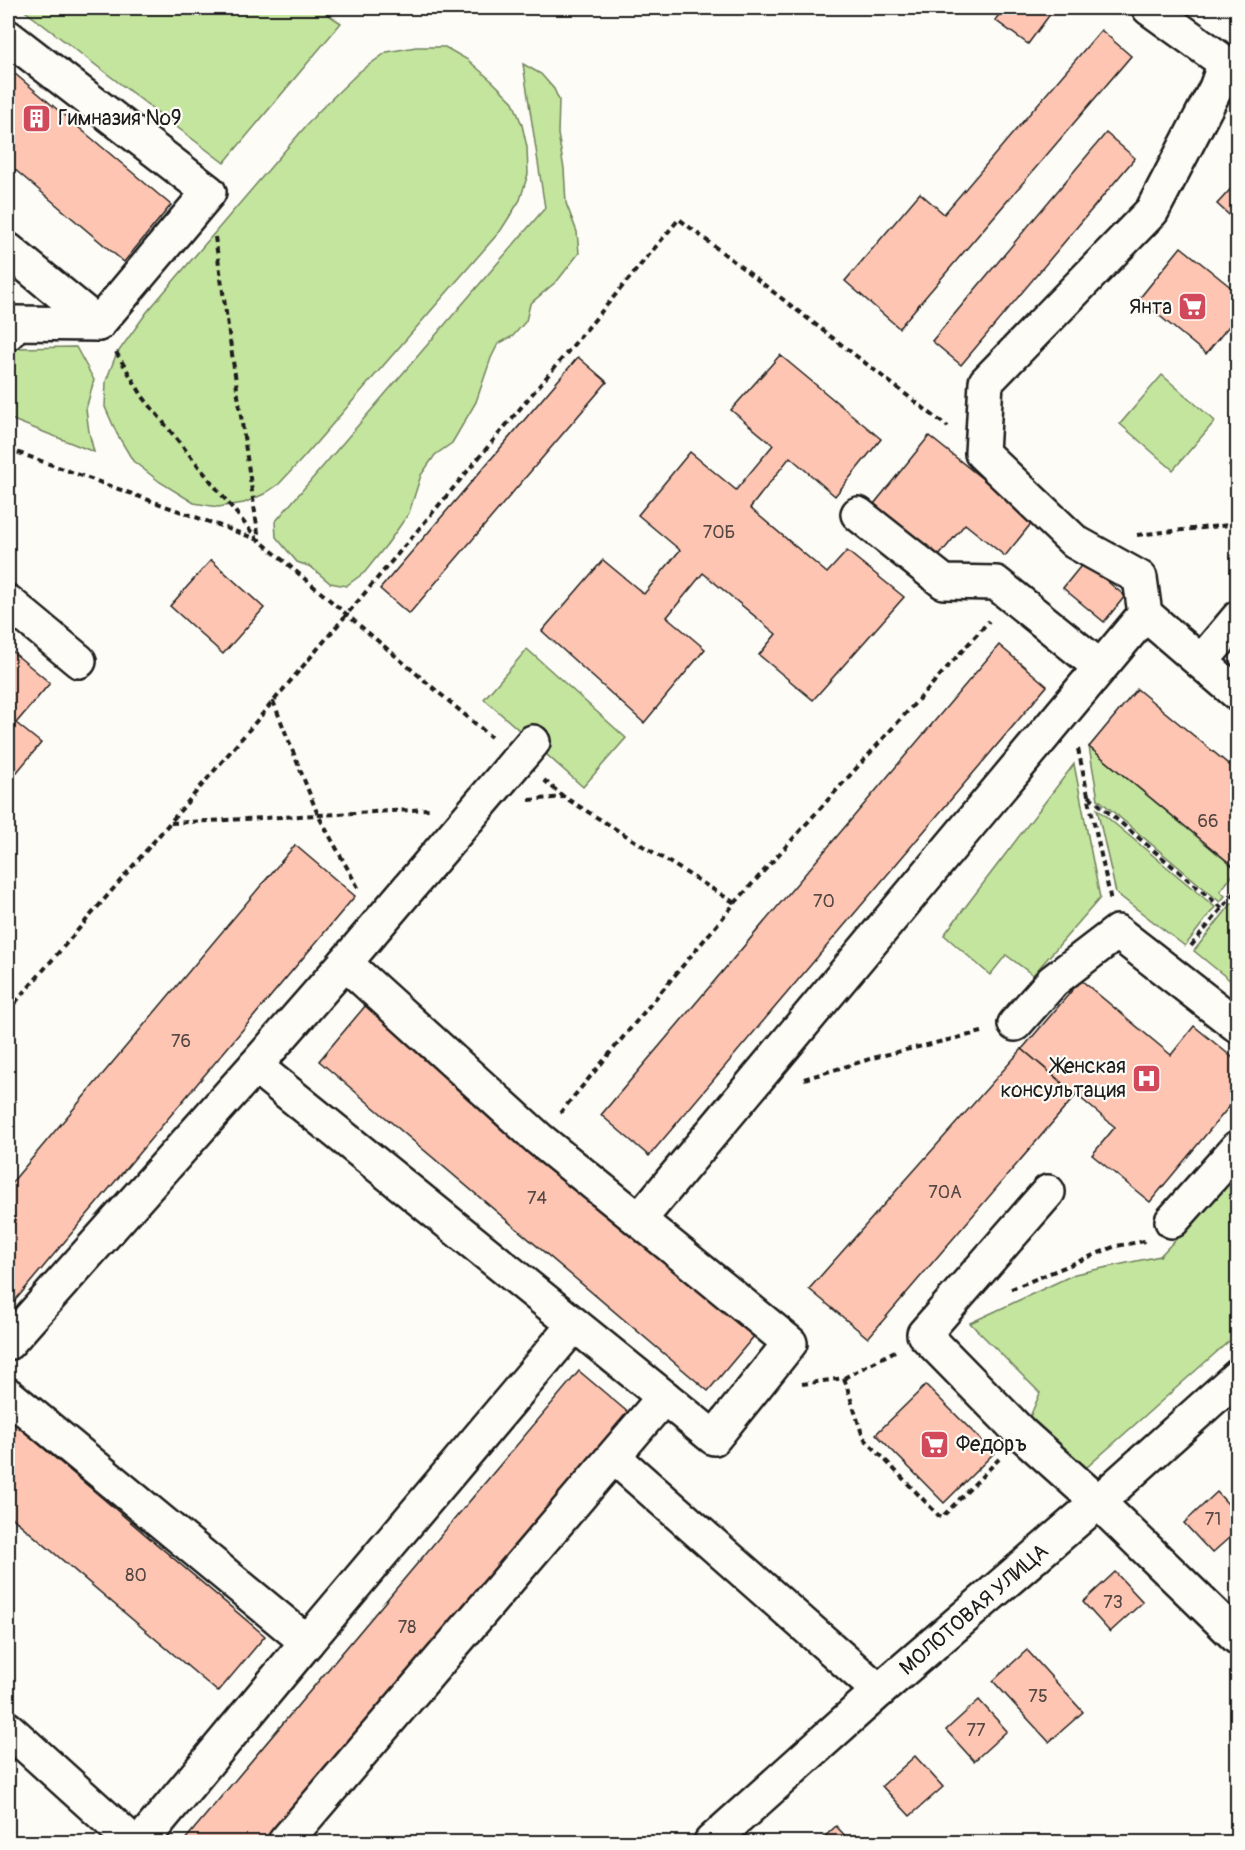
<svg xmlns="http://www.w3.org/2000/svg" width="1245" height="1850" font-family="Pangolin,sans-serif">
	<rect width="100%" height="100%" fill="#fdfcf7"/>
	<filter id="ink" filterUnits="userSpaceOnUse"><feTurbulence type="fractalNoise" baseFrequency=".0167" numOctaves="2"/><feDisplacementMap in="SourceGraphic" scale="12" xChannelSelector="R" yChannelSelector="G"/><feConvolveMatrix kernelMatrix="1 2 1 2 8 2 1 2 1" color-interpolation-filters="sRGB"/></filter>
	<g filter="url(#ink)">
		<g fill="#c4e59e" stroke="#70805d" stroke-width="1.5">
			<polygon points="21,8 318,8 341,23 224,163"/>
			<polygon points="416,47 445,47 468,60 493,82 513,102 522,125 527,147 528,174 520,200 501,230 304,457 279,484 264,494 244,503 218,507 194,503 160,482 133,461 117,434 105,407 106,381 116,355 147,312 317,113 359,72 387,52"/>
			<polygon points="523,64 541,74 554,89 559,100 558,134 564,169 566,203 577,232 579,253 558,280 530,304 526,321 513,336 498,344 491,358 476,402 452,443 435,455 421,475 409,513 388,543 365,572 346,586 330,583 311,567 297,562 276,537 275,522 545,208"/>
			<polygon points="76,347 94,380 86,409 89,432 94,452 8,418 8,357 16,348"/>
			<polygon points="1162,375 1215,421 1173,470 1120,424"/>
			<polygon points="527,649 626,738 583,787 484,699"/>
			<polygon points="1089,747 1237,870 1220,891 1225,896 1220,902 1098,799"/>
			<polygon points="1074,764 1100,898 1033,975 1006,955 990,975 944,935"/>
			<polygon points="1097,809 1215,907 1185,946 1116,893"/>
			<polygon points="1232,903 1237,906 1237,986 1194,951"/>
			<polygon points="1230,1182 1237,1188 1237,1334 1078,1475 1027,1424 1040,1393 970,1323 1075,1274 1160,1256"/>
		</g>
		<g fill="#fec6b2" stroke="#1c1c1c" stroke-width="1.5">
			<polygon points="1004,8 1052,8 1054,9 1028,44 995,20"/>
			<polygon points="1101,30 1131,56 899,328 845,281 920,193 944,214"/>
			<polygon points="8,68 171,205 124,262 13,168 8,175"/>
			<polygon points="1106,133 1135,158 961,365 932,341"/>
			<polygon points="1238,181 1238,223 1217,204"/>
			<polygon points="1181,247 1238,293 1238,315 1206,354 1139,299"/>
			<polygon points="780,355 881,439 835,496 790,457 750,508 827,573 847,551 904,597 813,700 759,655 776,634 703,573 667,617 705,649 644,723 542,631 603,560 644,594 680,550 638,515 690,452 736,490 773,445 731,410"/>
			<polygon points="578,357 607,382 409,614 380,589"/>
			<polygon points="929,436 1034,520 1005,556 965,524 939,556 874,504"/>
			<polygon points="1238,455 1238,473 1229,466"/>
			<polygon points="211,560 264,608 223,654 170,606"/>
			<polygon points="1084,562 1125,596 1104,622 1063,588"/>
			<polygon points="999,645 1047,686 649,1156 601,1115"/>
			<polygon points="8,648 50,683 16,723 41,743 8,783"/>
			<polygon points="1137,689 1238,772 1238,870 1089,747"/>
			<polygon points="295,845 355,896 13,1303 8,1299 8,1187"/>
			<polygon points="1081,980 1171,1055 1194,1026 1238,1062 1238,1096 1150,1202 1092,1155 1115,1127 1022,1049"/>
			<polygon points="366,1005 755,1335 708,1391 319,1061"/>
			<polygon points="1022,1049 1076,1095 868,1338 809,1289"/>
			<polygon points="579,1371 630,1414 270,1842 186,1842 184,1841"/>
			<polygon points="926,1385 994,1453 944,1503 876,1434"/>
			<polygon points="8,1418 265,1636 218,1692 8,1514"/>
			<polygon points="1217,1492 1238,1515 1238,1530 1212,1553 1184,1523"/>
			<polygon points="1115,1572 1143,1602 1110,1632 1083,1602"/>
			<polygon points="1027,1650 1083,1712 1049,1742 993,1681"/>
			<polygon points="979,1700 1007,1731 974,1761 946,1730"/>
			<polygon points="915,1756 943,1787 910,1816 882,1786"/>
			<polygon points="836,1826 851,1842 819,1842"/>
		</g>
		<g fill="none" stroke-linecap="round" stroke-linejoin="round">
			<defs>
				<g id="minor">
					<polyline points="1149,8 1238,72"/>
					<polyline points="8,37 209,192 98,324 16,323 8,333"/>
					<polyline points="8,250 98,324"/>
					<polyline points="858,514 944,582 996,583 1100,667"/>
					<polyline points="8,602 79,661"/>
					<polyline points="1145,614 1140,578 1075,542 982,453 986,382 1152,211 1216,88 1225,63"/>
					<polyline points="1201,662 1238,618"/>
					<polyline points="345,963 539,1139 639,1220 1145,614 1238,694"/>
					<polyline points="1015,1024 1053,981 1117,932 1238,1026"/>
					<polyline points="255,1066 345,963 533,742"/>
					<polyline points="1048,1192 924,1334 1023,1435 1098,1502 1238,1638"/>
					<polyline points="639,1220 790,1343 714,1438 664,1397"/>
					<polyline points="1172,1221 1238,1147"/>
					<polyline points="8,1343 255,1066 664,1397 285,1842"/>
					<polyline points="8,1395 307,1642 141,1842"/>
					<polyline points="614,1457 879,1691"/>
					<polyline points="307,1642 574,1325"/>
					<polyline points="8,1729 133,1842"/>
					<path id="s1" d="M711,1842L879,1691L1098,1502L1238,1376"/>
				</g>
			</defs>
			<use href="#minor" stroke="#1c1c1c" stroke-width="38"/>
			<g stroke="#1c1c1c" stroke-width="4" stroke-dasharray="6 4.5" stroke-linecap="butt">
				<polyline points="1106,8 1115,14"/>
				<polyline points="215,237 259,540"/>
				<polyline points="116,352 143,397 258,540"/>
				<polyline points="8,449 259,540 491,737"/>
				<polyline points="1137,535 1238,524"/>
				<polyline points="273,701 318,815 360,891"/>
				<polyline points="1078,749 1111,901"/>
				<polyline points="544,780 564,797 735,903"/>
				<polyline points="1089,796 1222,908"/>
				<polyline points="529,800 564,797"/>
				<polyline points="171,823 429,809"/>
				<polyline points="1191,946 1238,889"/>
				<path d="M8,1011C234,750 457,484 679,219L948,427"/>
				<polyline points="804,1079 880,1056 982,1032"/>
				<polyline points="560,1113 735,903 989,621"/>
				<polyline points="1011,1289 1116,1246 1145,1241"/>
				<polyline points="844,1378 863,1437 941,1518 999,1459"/>
				<polyline points="802,1384 844,1378 895,1351"/>
			</g>
			<use href="#minor" stroke="#fdfcf7" stroke-width="33"/>
		</g>
	</g>
	<defs>
		<symbol id="building-square" viewBox="-11 -11 22 22"><rect x="-9" y="-9" width="18" height="18" rx="4" fill="#d1495b" stroke="#fdfcf7"/><path d="M-4-6H4V6H1V3H-1V6H-4ZM-2.5-4.3h1.7v1.8h-1.7ZM.8-4.3h1.7v1.8H.8ZM-2.5-1h1.7V.8h-1.7ZM.8-1h1.7V.8H.8Z" fill="#fff"/></symbol>
		<symbol id="supermarket-square" viewBox="-11 -11 22 22"><rect x="-9" y="-9" width="18" height="18" rx="4" fill="#d1495b" stroke="#fdfcf7"/><path d="M-6-5.5h2.5l.6 2H6L4.5 2H-2.5L-4.4-4H-6ZM-1.5 3.2a1.3 1.3 0 1 0 .1 0ZM3 3.2a1.3 1.3 0 1 0 .1 0Z" fill="#fff"/></symbol>
		<symbol id="hospital-square" viewBox="-11 -11 22 22"><rect x="-9" y="-9" width="18" height="18" rx="4" fill="#d1495b" stroke="#fdfcf7"/><path d="M-5-5h3v3.5h4V-5h3V5h-3V1.5h-4V5h-3Z" fill="#fff"/></symbol>
	</defs>
	<g fill-rule="evenodd">
		<use href="#building-square" x="20" y="102" width="33" height="33"/>
		<use href="#supermarket-square" x="1176" y="290" width="33" height="33"/>
		<use href="#hospital-square" x="1130" y="1062" width="33" height="33"/>
		<use href="#supermarket-square" x="918" y="1428" width="33" height="33"/>
	</g>
	<g text-anchor="middle" stroke-width="4.5" stroke-linejoin="round" paint-order="stroke">
		<g font-size="18" fill="#544642">
			<text x="719" y="538">70Б</text>
			<text x="1208" y="827">66</text>
			<text x="824" y="907">70</text>
			<text x="181" y="1047">76</text>
			<text x="945" y="1198">70А</text>
			<text x="537" y="1204">74</text>
			<text x="1213" y="1525">71</text>
			<text x="136" y="1581">80</text>
			<text x="1113" y="1608">73</text>
			<text x="407" y="1633">78</text>
			<text x="1038" y="1702">75</text>
			<text x="976" y="1736">77</text>
		</g>
		<g font-size="21" fill="#1c1c1c" stroke="#fdfcf7" text-anchor="start">
			<text x="58" y="125">Гимназия №9</text>
			<text x="1172" y="314" text-anchor="end">Янта</text>
			<text x="1126" y="1073" text-anchor="end">Женская<tspan x="1126" dy="24">консультация</tspan></text>
			<text x="956" y="1451">Федоръ</text>
		</g>
		<g font-size="21" fill="#1c1c1c" stroke="#fdfcf7">
			<text dy="7" stroke="none"><textPath href="#s1" startOffset="351">МОЛОТОВАЯ УЛИЦА</textPath></text>
		</g>
	</g>
	<rect width="1245" height="1850" fill="none" stroke="#fdfcf7" stroke-width="30"/>
	<rect x="15" y="15" width="1215" height="1820" fill="none" stroke="#1c1c1c" stroke-width="2" filter="url(#ink)"/>
</svg>
